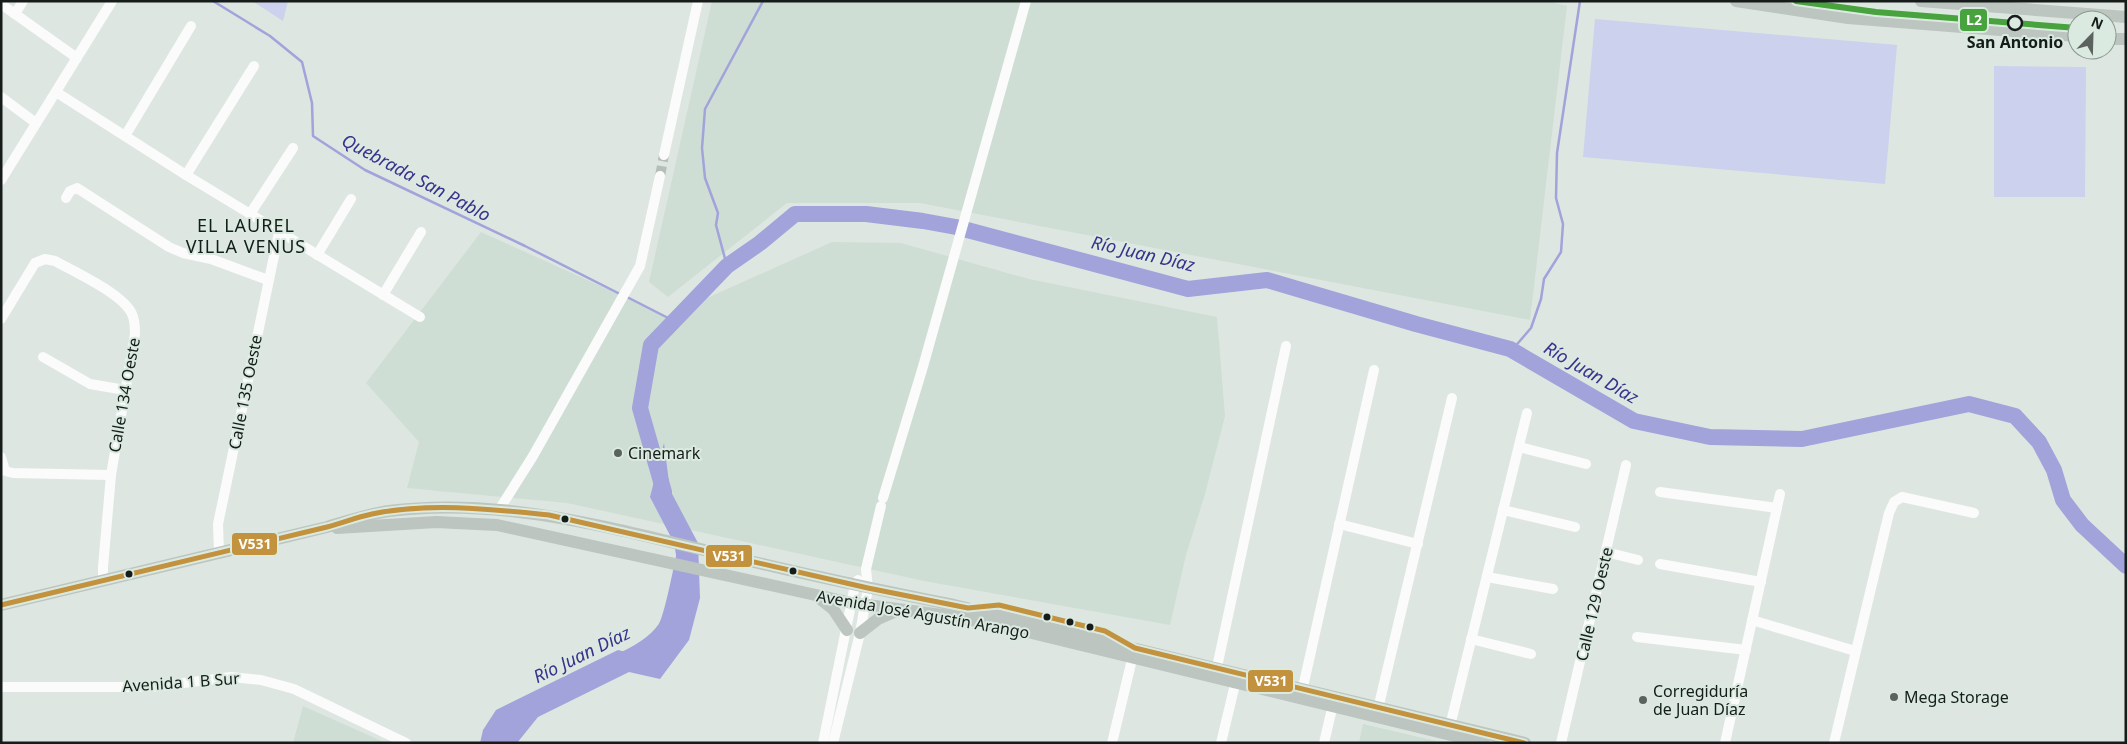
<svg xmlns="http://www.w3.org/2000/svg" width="2127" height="744" font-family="'Noto Sans',sans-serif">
	<rect width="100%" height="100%" fill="#dee6e1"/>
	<g fill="#ceded4">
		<polygon points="712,1 1547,1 1567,6 1530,320 920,203 787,203 668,297 649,282"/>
		<polygon points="481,232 667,316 832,242 901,243 1029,279 1217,317 1225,416 1205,494 1186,555 1170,625 924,581 567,503 407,488 419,442 366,383"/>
		<polygon points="303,706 386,743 293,743"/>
		<polygon points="1363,724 1436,741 1436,743 1359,743"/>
	</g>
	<g fill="#ccd1ed">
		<polygon points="252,1 288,1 283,21"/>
		<polygon points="1595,19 1897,45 1885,184 1583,157"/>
		<polygon points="1994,66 2086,67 2085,197 1994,197"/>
	</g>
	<polygon fill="#a1a3da" points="664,443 670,490 698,543 700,598 689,640 660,679 629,672 538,717 517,743 480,743 483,730 496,710 618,650 637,655 668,638 682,590 674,543 650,497"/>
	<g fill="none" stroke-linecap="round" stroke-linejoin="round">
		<g stroke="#a1a3da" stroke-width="2.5">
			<polyline points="213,1 270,36 302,62 312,103 313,136 365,170 525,246 622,295"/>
			<polyline points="727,266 716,225 718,213 705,178 702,148 705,109 763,1"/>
			<polyline points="627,297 674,321"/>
			<polyline points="1512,350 1531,328 1541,299 1544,279 1561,252 1563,224 1556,198 1557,153 1580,1"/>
		</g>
		<g stroke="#a1a3da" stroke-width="16">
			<polyline points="664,492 640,408 651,345 727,266 760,243 795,214 866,214 923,221 956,227 1188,289 1267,280 1416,324 1510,349 1634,421 1710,437 1802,439 1969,404 2015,416 2039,442 2054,470 2063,500 2082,525 2126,566"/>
			<path d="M614,664C631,657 654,645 665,629C672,619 681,571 684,557"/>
		</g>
		<polyline stroke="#b6beb9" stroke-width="10" stroke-dasharray="10 5" stroke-linecap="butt" points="660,176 664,155"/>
		<g stroke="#fafbfa" stroke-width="10">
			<polyline points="1,4 77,58"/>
			<polyline points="15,14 23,1"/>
			<polyline points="56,92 186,175 420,317"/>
			<polyline points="1,97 36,123"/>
			<polyline points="125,136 191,26"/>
			<polyline points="664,155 698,1"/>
			<polyline points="186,175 254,66"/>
			<polyline points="1,180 112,1"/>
			<polyline points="66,198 70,191 77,188 169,247 183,253 211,259 268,280"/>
			<polyline points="250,214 293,148"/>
			<polyline points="317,255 351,199"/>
			<polyline points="383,295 421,232"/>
			<path d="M1,319L35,263L45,259L55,261C75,272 123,294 132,314C135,320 135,327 135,334L111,475L103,567V581"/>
			<polyline points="43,357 90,384 125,390"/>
			<polyline points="1519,447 1586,464"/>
			<polyline points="1,457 5,471 13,473 111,475"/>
			<polyline points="1660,492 1777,508"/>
			<polyline points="883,498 922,370 1026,1"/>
			<polyline points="499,510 533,456 640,266 660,176"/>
			<polyline points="1503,510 1575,527"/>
			<polyline points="1339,524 1418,544"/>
			<polyline points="1606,552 1638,560"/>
			<polyline points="219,553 218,524 279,232"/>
			<polyline points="1660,564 1761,582"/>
			<polyline points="1487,577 1553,589"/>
			<polyline points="1752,620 1855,651"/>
			<polyline points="1637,637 1746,650"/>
			<polyline points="1471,639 1531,654"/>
			<polyline points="1217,667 1286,346"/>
			<polyline points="1,687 152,687 231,677 261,680 294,689 406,743"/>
			<polyline points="1301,696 1374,370"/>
			<polyline points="1377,713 1452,398"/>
			<polyline points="1449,730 1527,413"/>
			<polyline points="823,743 855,585 858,580"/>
			<polyline points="833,743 860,633 868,588 866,569 881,506"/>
			<polyline points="1112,743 1134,651"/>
			<polyline points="1221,743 1237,676"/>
			<polyline points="1324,743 1334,700"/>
			<polyline points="1561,743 1626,465"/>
			<polyline points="1725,743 1780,494"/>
			<polyline points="1834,743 1889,513 1894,502 1902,497 1974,513"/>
		</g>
		<g stroke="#bcc5c0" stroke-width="12">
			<polyline points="1736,1 1848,18 2077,36"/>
			<polyline points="1921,1 2126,17"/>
			<polyline points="2107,39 2126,39"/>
			<polyline points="337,528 436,522 497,525 852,603 950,616 1003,626 1484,743"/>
			<polyline points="818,597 833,609 847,630"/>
			<path d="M1,605L327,527C347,521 368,514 389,511C505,496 617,530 729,556C803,574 879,590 954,605L1525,743"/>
			<polyline points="860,633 878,619 896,611"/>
		</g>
		<defs>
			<path id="bus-1" d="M1,605L327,527C342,523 357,517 372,514C429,502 491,509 549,515L868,588L968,608L999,605L1105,631L1135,648L1524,743"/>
		</defs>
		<use href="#bus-1" stroke="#daeae0" stroke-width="9"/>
		<use href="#bus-1" stroke="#c2923e" stroke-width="5"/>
		<defs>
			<polyline id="metro-1" points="1796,1 1876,12 2077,28"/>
		</defs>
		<use href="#metro-1" stroke="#daeae0" stroke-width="10"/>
		<use href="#metro-1" stroke="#48a23e" stroke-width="6"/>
	</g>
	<circle fill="#daeae0" stroke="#161c19" stroke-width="2.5" cx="2015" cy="23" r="7"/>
	<g fill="#5c635f" stroke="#daeae0" stroke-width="2">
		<circle cx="618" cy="453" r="5"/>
		<circle cx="1894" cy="697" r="5"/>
		<circle cx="1643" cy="700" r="5"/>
	</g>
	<g fill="#161c19" stroke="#daeae0" stroke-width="2">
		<circle cx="565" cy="519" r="4.5"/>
		<circle cx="793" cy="571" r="4.5"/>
		<circle cx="129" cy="574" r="4.5"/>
		<circle cx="1047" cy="617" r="4.5"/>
		<circle cx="1070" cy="622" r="4.5"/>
		<circle cx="1090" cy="627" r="4.5"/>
	</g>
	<g text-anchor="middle" stroke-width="4" stroke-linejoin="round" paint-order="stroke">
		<g font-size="16" font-weight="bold" fill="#161c19" stroke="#daeae0">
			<text x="2015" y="48">San Antonio</text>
		</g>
		<g font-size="16" fill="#161c19" stroke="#daeae0">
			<text transform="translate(245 392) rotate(-79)" y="6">Calle 135 Oeste</text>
			<text transform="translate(124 395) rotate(-80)" y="6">Calle 134 Oeste</text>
			<text transform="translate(1594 604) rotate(-77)" y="6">Calle 129 Oeste</text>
			<text transform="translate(923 614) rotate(10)" y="6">Avenida José Agustín Arango</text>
			<text transform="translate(181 682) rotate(-4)" y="6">Avenida 1 B Sur</text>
		</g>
		<g font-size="16" fill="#161c19" stroke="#daeae0" text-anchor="start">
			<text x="628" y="459">Cinemark</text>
			<text x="1653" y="697">Corregiduría<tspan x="1653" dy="18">de Juan Díaz</tspan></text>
			<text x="1904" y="703">Mega Storage</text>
		</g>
		<g font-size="18" font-style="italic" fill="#3d308e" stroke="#daeae0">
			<text transform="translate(416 178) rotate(28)" y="6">Quebrada San Pablo</text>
			<text transform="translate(1143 254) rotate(13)" y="6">Río Juan Díaz</text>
			<text transform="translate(1591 373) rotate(30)" y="6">Río Juan Díaz</text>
			<text transform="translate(582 655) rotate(-26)" y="6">Río Juan Díaz</text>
		</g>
		<g font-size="18" letter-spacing="1" fill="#161c19" stroke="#daeae0">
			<text x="246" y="232">EL LAUREL<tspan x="246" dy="21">VILLA VENUS</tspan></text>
		</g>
	</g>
	<g stroke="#daeae0" stroke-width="2">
		<rect x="1959" y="8" width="29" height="24" rx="5" fill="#48a23e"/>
		<rect x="231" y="532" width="47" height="24" rx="5" fill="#c2923e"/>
		<rect x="705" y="544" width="48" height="24" rx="5" fill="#c2923e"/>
		<rect x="1247" y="669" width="47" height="24" rx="5" fill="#c2923e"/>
	</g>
	<g font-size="14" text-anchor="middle" font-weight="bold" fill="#fff">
		<text x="1974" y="25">L2</text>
		<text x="255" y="549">V531</text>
		<text x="729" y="561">V531</text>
		<text x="1271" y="686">V531</text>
	</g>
	<rect width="2127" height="744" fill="none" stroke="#161c19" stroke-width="5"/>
	<g transform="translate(2092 35) rotate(23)"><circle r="24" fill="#daeae0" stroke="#8c9890"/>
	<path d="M0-4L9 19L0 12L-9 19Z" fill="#5c635f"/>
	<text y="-8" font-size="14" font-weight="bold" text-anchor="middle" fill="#161c19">N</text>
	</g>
</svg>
